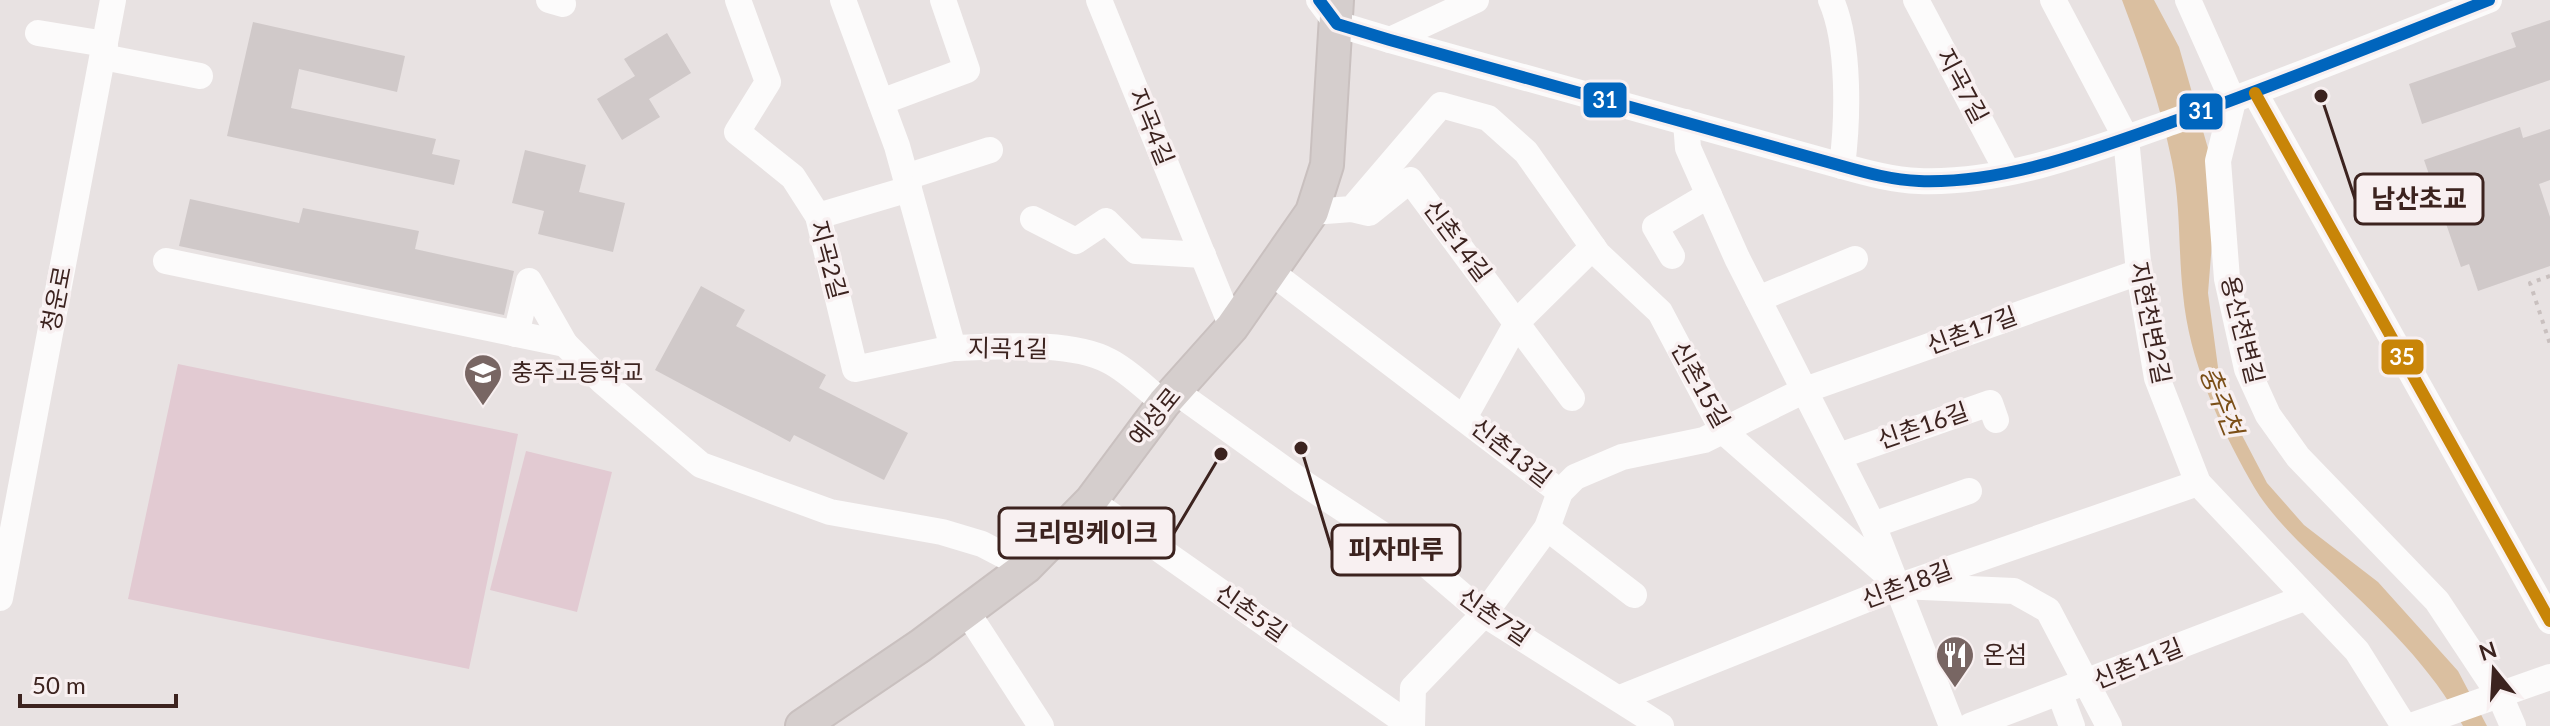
<svg xmlns="http://www.w3.org/2000/svg" width="2550" height="726" font-family="Lato,'Noto Sans KR',sans-serif">
	<rect width="100%" height="100%" fill="#e8e2e2"/>
	<g fill="#e2cad2">
		<polygon points="178,364 518,434 469,669 128,599"/>
		<polygon points="526,451 612,472 577,612 490,590"/>
	</g>
	<path fill="#dabfa0" d="M2122,0H2154L2179,47L2217,180L2208,293L2222,397L2267,483L2304,525L2378,582L2458,671L2487,726H2463C2432,667 2381,620 2334,575C2304,547 2270,517 2250,480C2218,423 2189,360 2183,294C2178,249 2181,206 2172,162C2161,106 2142,53 2122,0Z"/>
	<g fill="#d0c9c9">
		<polygon points="2550,20 2550,80 2422,124 2409,84 2516,47 2511,33"/>
		<polygon points="253,22 405,56 397,92 299,69 291,108 436,139 432,154 460,160 454,185 227,136"/>
		<polygon points="667,33 691,73 649,99 660,117 622,140 597,99 635,76 624,59"/>
		<polygon points="2520,127 2523,138 2550,129 2550,180 2539,184 2550,217 2550,266 2478,291 2469,264 2461,267 2424,160"/>
		<polygon points="525,150 586,165 579,192 625,203 613,252 538,234 544,211 512,203"/>
		<polygon points="190,199 299,223 303,208 419,231 415,249 514,271 504,315 179,246"/>
		<polygon points="701,286 745,310 736,326 826,375 819,388 908,433 884,480 794,435 790,442 655,370"/>
	</g>
	<g fill="none" stroke-linecap="round" stroke-linejoin="round">
		<defs>
			<polyline id="major" points="802,726 920,646 1026,567 1091,501 1164,403 1232,327 1312,212 1327,165 1337,0"/>
		</defs>
		<use href="#major" stroke="#c9c0bf" stroke-width="36"/>
		<polyline stroke="#c9c0bf" stroke-width="4" stroke-dasharray="4 6" stroke-linecap="butt" points="2550,276 2530,283 2550,344"/>
		<g stroke="#fcfbfb" stroke-width="26">
			<polyline points="549,0 563,4"/>
			<polyline points="738,0 768,82 737,132 793,177 818,216 855,369 953,348"/>
			<path d="M843,0L897,146L953,348C998,347 1069,340 1109,361C1129,371 1147,390 1164,403"/>
			<polyline points="1099,0 1232,327"/>
			<path d="M1319,0L1337,24L1390,40L1842,166C1867,173 1893,180 1919,181C2005,184 2093,150 2172,122C2279,84 2384,41 2489,0"/>
			<path d="M1831,0C1850,43 1848,120 1842,166"/>
			<polyline points="1916,0 2007,171"/>
			<polyline points="2053,0 2126,138 2139,272 2157,378 2198,483 2357,651 2404,726"/>
			<polyline points="2188,0 2233,101 2218,161 2227,279 2247,369 2268,415 2298,457 2437,601 2500,696 2513,726"/>
			<polyline points="38,33 105,44"/>
			<polyline points="1390,40 1476,0"/>
			<polyline points="103,57 200,76"/>
			<polyline points="2255,93 2550,621"/>
			<polyline points="881,102 967,70 943,0"/>
			<polyline points="1686,122 1688,148 1737,258 1873,525 1952,726"/>
			<polyline points="906,177 990,150"/>
			<polyline points="1352,209 1369,213 1410,180 1572,398"/>
			<polyline points="1312,212 1352,209 1441,105 1488,118 1526,152 1598,254 1660,312 1723,431 1900,586 2014,591 2048,610 2109,726"/>
			<polyline points="818,216 909,189"/>
			<polyline points="1033,219 1076,241 1106,221 1136,251 1203,255"/>
			<polyline points="1672,256 1655,227 1709,195"/>
			<polyline points="166,261 565,344 602,381 701,465 830,512 942,532 982,544 1026,567"/>
			<polyline points="1271,272 1560,492"/>
			<polyline points="1758,299 1855,259"/>
			<polyline points="516,334 529,281 565,344"/>
			<polyline points="1175,391 1302,482 1421,560 1484,614 1661,726"/>
			<polyline points="1465,416 1518,321 1593,247"/>
			<polyline points="1839,456 1990,403 1996,420"/>
			<polyline points="1091,501 1411,726"/>
			<polyline points="1873,525 1969,491"/>
			<polyline points="1547,528 1634,595"/>
			<polyline points="0,598 113,0"/>
			<polyline points="967,612 1041,726"/>
			<polyline points="2060,694 2072,726"/>
			<polyline points="1620,698 1900,586 2198,483"/>
			<polyline points="1412,726 1413,688 1484,614 1547,528 1560,492 1575,477 1622,457 1704,440 1805,390 2139,272"/>
			<polyline points="1970,726 2304,598"/>
			<polyline points="2411,726 2550,677"/>
		</g>
		<use href="#major" stroke="#d5cecd" stroke-width="32"/>
		<defs>
			<path id="bus-1" d="M1319,0L1337,24L1390,40L1842,166C1867,173 1893,180 1919,181C2005,184 2093,150 2172,122C2279,84 2384,41 2489,0"/>
			<polyline id="bus-2" points="2255,93 2550,621"/>
		</defs>
		<use href="#bus-1" stroke="#f8f0f1" stroke-width="18"/>
		<use href="#bus-2" stroke="#f8f0f1" stroke-width="18"/>
		<use href="#bus-1" stroke="#0065bd" stroke-width="12"/>
		<use href="#bus-2" stroke="#c88508" stroke-width="12"/>
	</g>
	<defs>
		<symbol id="school-pin" viewBox="-11 -11 22 30"><path d="M0 17L-7.5 6A9.5 9.5 0 1 1 7.5 6Z" fill="#786663" stroke="#f8f0f1"/><path d="M0-5L7-2L0 1L-7-2ZM-4 1L0 2.5L4 1V4Q0 6-4 4Z" fill="#fff"/></symbol>
		<symbol id="restaurant-pin" viewBox="-11 -11 22 30"><path d="M0 17L-7.5 6A9.5 9.5 0 1 1 7.5 6Z" fill="#786663" stroke="#f8f0f1"/><path d="M-5-6h1v4h1v-4h1v4h1v-4h1v5L-1.5 .5V6h-2V.5L-5-1ZM5-6V6H3V1.5H1.5Q1.5-4 5-6Z" fill="#fff"/></symbol>
	</defs>
	<g fill-rule="evenodd">
		<use href="#school-pin" x="461" y="351" width="44" height="60"/>
		<use href="#restaurant-pin" x="1933" y="633" width="44" height="60"/>
	</g>
	<g text-anchor="middle" stroke-width="7" stroke-linejoin="round" paint-order="stroke">
		<g font-size="24" fill="#3c231f" stroke="#f8f0f1">
			<text transform="translate(1962 86) rotate(62)" y="8">지곡7길</text>
			<text transform="translate(1151 127) rotate(68)" y="8">지곡4길</text>
			<text transform="translate(1457 241) rotate(53)" y="8">신촌14길</text>
			<text transform="translate(828 260) rotate(75)" y="8">지곡2길</text>
			<text transform="translate(57 299) rotate(-79)" y="8">청운로</text>
			<text transform="translate(2150 323) rotate(79)" y="8">지현천변2길</text>
			<text transform="translate(2242 330) rotate(76)" y="8">용산천변길</text>
			<text transform="translate(1972 331) rotate(-20)" y="8">신촌17길</text>
			<text transform="translate(1008 349) rotate(1)" y="8">지곡1길</text>
			<text transform="translate(1700 385) rotate(61)" y="8">신촌15길</text>
			<text transform="translate(1155 417) rotate(-51)" y="8">예성로</text>
			<text transform="translate(1923 426) rotate(-19)" y="8">신촌16길</text>
			<text transform="translate(1511 453) rotate(38)" y="8">신촌13길</text>
			<text transform="translate(1907 585) rotate(-20)" y="8">신촌18길</text>
			<text transform="translate(1251 613) rotate(35)" y="8">신촌5길</text>
			<text transform="translate(1494 617) rotate(35)" y="8">신촌7길</text>
			<text transform="translate(2138 664) rotate(-22)" y="8">신촌11길</text>
		</g>
		<g font-size="24" fill="#3c231f" stroke="#f8f0f1" text-anchor="start">
			<text x="511" y="381">충주고등학교</text>
			<text x="1983" y="663">온섬</text>
		</g>
		<g font-size="26" font-style="italic" fill="#7b4f17" stroke="#f8f0f1">
			<text transform="translate(2221 401) rotate(68)" y="9">충주천</text>
		</g>
	</g>
	<path fill="none" stroke="#3c231f" stroke-width="3" d="M2321 96L2355 199M1221 454L1174 533M1301 448L1332 550"/>
	<g fill="#3c231f" stroke="#f8f0f1" stroke-width="3">
		<circle cx="2321" cy="96" r="8"/>
		<circle cx="1221" cy="454" r="8"/>
		<circle cx="1301" cy="448" r="8"/>
	</g>
	<g fill="#f8f0f1" stroke="#3c231f" stroke-width="3">
		<rect x="2355" y="174" width="128" height="50" rx="8"/>
		<rect x="999" y="508" width="175" height="50" rx="8"/>
		<rect x="1332" y="525" width="128" height="50" rx="8"/>
	</g>
	<g font-size="26" text-anchor="middle" font-weight="bold" fill="#3c231f">
		<text x="2419" y="208">남산초교</text>
		<text x="1086" y="542">크리밍케이크</text>
		<text x="1396" y="559">피자마루</text>
	</g>
	<g stroke="#f8f0f1" stroke-width="3">
		<rect x="1582" y="81" width="46" height="38" rx="8" fill="#0065bd"/>
		<rect x="2178" y="92" width="46" height="39" rx="8" fill="#0065bd"/>
		<rect x="2380" y="338" width="45" height="38" rx="8" fill="#c88508"/>
	</g>
	<g font-size="22" text-anchor="middle" font-weight="bold" fill="#fff">
		<text x="1605" y="108">31</text>
		<text x="2201" y="119">31</text>
		<text x="2402" y="365">35</text>
	</g>
	<g transform="translate(2494 670) rotate(342)" stroke="#f8f0f1" stroke-width="6" paint-order="stroke">
	<path d="M0-6L14 30L0 20L-14 30Z" fill="#3c231f"/>
	<text y="-12" font-size="22" font-weight="bold" text-anchor="middle" fill="#3c231f">N</text>
	</g>
	<path d="M20 694v12h156v-12" fill="none" stroke="#3c231f" stroke-width="4"/>
	<text x="32" y="694" font-size="24" fill="#3c231f" stroke="#f8f0f1" stroke-width="6" paint-order="stroke">50 m</text>
</svg>
